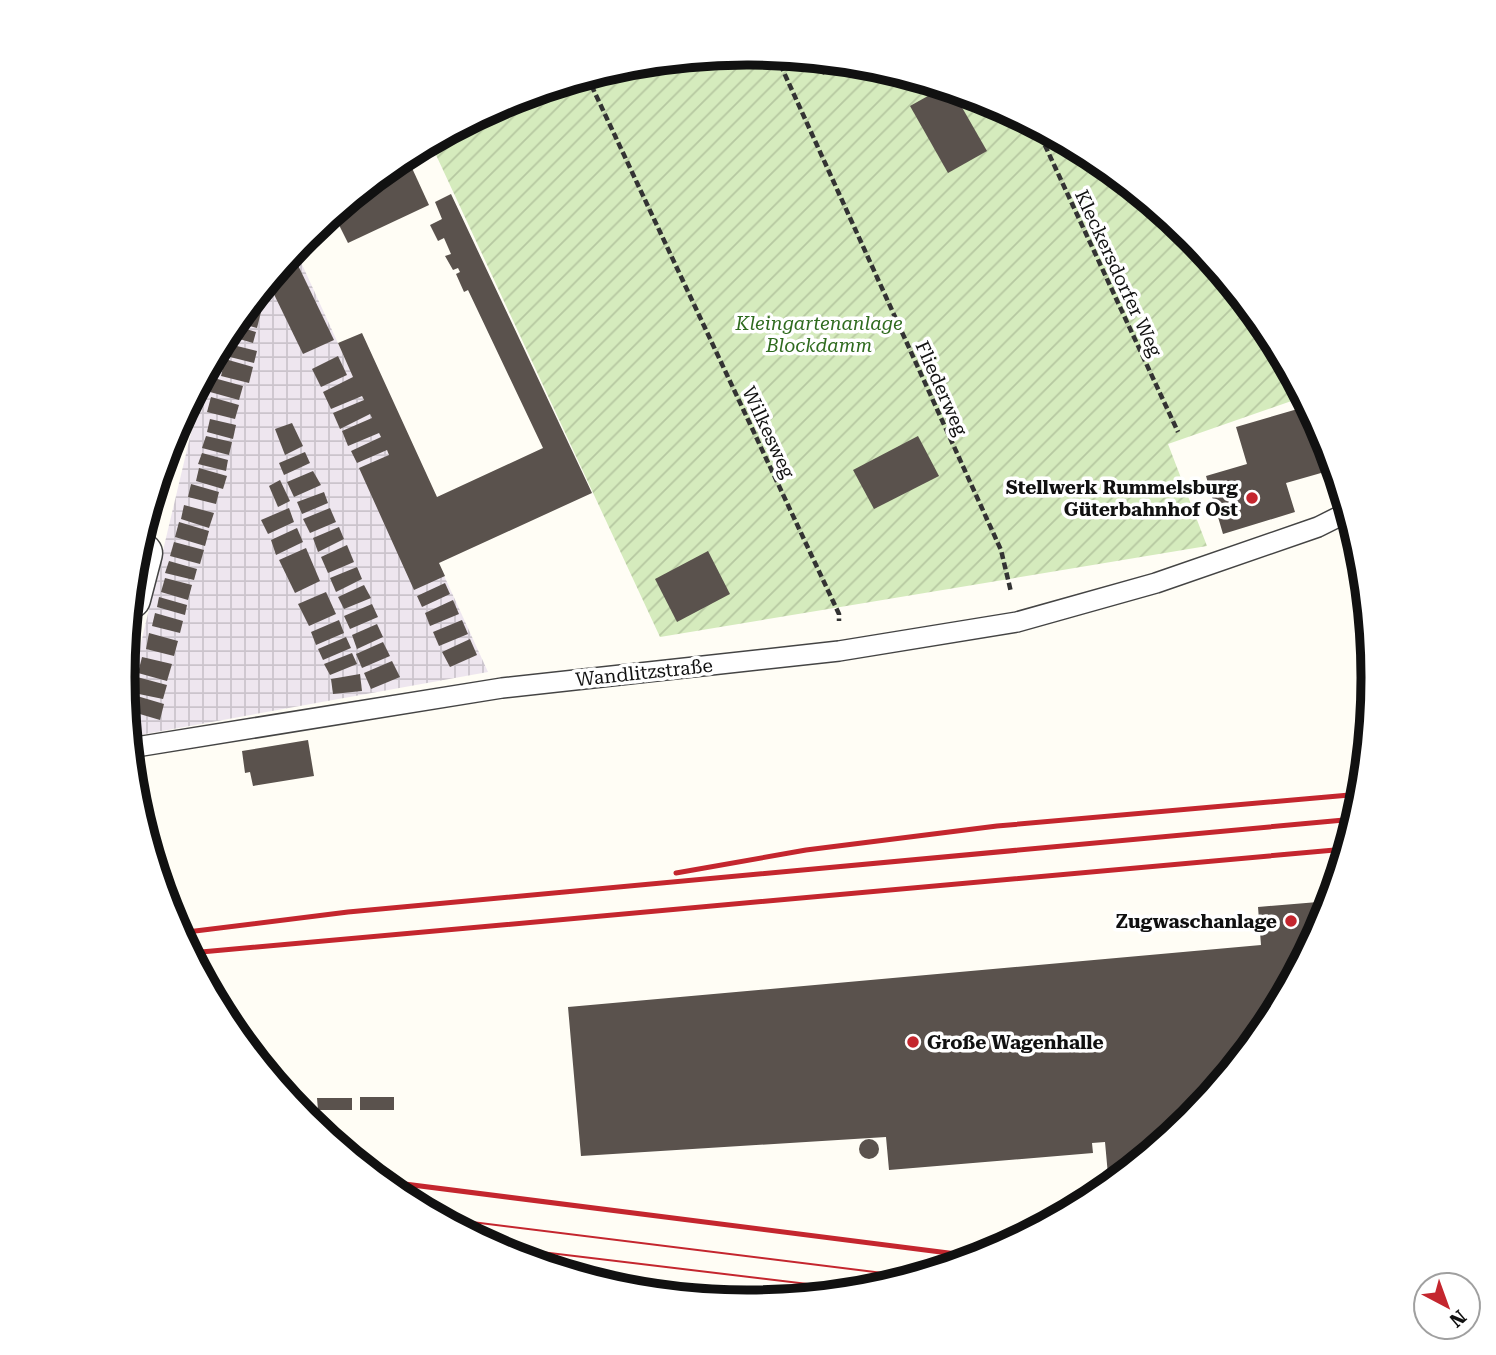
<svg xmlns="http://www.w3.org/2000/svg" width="1496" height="1355" font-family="'Roboto Serif',serif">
	<defs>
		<pattern id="industrial-grid" width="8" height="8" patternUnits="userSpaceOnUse" patternTransform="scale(1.75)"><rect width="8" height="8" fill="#eee6ef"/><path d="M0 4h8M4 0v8" fill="none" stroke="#cbc4cc"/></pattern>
		<pattern id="garden-furrows" width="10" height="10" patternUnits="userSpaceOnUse" patternTransform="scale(1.75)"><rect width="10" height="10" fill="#d5ebbd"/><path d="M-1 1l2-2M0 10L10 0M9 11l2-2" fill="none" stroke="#b6c8a1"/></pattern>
	</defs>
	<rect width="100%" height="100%" fill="#fffdf5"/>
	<polygon fill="url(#industrial-grid)" points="295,249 488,672 129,737 126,706 205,374 229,330"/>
	<polygon fill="url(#garden-furrows)" points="748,53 870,65 988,100 1096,158 1190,236 1268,331 1303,397 1168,444 1207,546 660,637 430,142 509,100 626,64"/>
	<g fill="#5a524d">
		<polygon points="815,59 847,62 823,75"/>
		<polygon points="944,87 952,90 987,151 948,173 910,106"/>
		<polygon points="406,155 429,205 348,243 333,213"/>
		<polygon points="451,194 592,493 439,563 445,576 414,590 359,468 389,455 387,450 357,463 351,451 381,437 379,433 348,446 342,431 372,418 370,414 340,429 333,413 364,400 362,396 331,409 323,392 353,377 338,343 362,333 437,497 543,448 468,290 464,292 456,274 460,272 458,268 453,270 445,256 451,254 444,238 438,241 430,225 442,219 435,202"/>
		<polygon points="295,259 334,340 303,354 268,282 282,265"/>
		<polygon points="246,308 261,312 257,328 235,322"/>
		<polygon points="233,325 256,332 253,343 226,335"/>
		<polygon points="229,344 257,351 254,363 226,356"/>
		<polygon points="338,356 347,375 321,387 312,369"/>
		<polygon points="225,359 253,367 249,383 221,376"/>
		<polygon points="214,378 243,386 239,400 210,392"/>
		<polygon points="211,397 239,405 235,419 207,412"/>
		<polygon points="1308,406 1326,439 1335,469 1286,483 1295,512 1223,534 1206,476 1247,464 1236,427"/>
		<polygon points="210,419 236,425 233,439 207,432"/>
		<polygon points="292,423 303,446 285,455 275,429"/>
		<polygon points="206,436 232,442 229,455 202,448"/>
		<polygon points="918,436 939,476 874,509 853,470"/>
		<polygon points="305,452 310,463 284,475 279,463"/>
		<polygon points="202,453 228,460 226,471 198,464"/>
		<polygon points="199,468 227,476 223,489 196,481"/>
		<polygon points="313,471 321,485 294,497 287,482"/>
		<polygon points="280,480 290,501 278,507 269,486"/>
		<polygon points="191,484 219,492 216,504 188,497"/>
		<polygon points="324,492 328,503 302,514 297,502"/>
		<polygon points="184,505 214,513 209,528 181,519"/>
		<polygon points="289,508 294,522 268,534 261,520"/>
		<polygon points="330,508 336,522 310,533 303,519"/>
		<polygon points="179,522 209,531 205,546 175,537"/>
		<polygon points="339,527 344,539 318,552 313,538"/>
		<polygon points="297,528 303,542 276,555 271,540"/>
		<polygon points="174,542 204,550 200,564 170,556"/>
		<polygon points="347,545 354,562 328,573 321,557"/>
		<polygon points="306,548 320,581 295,593 279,560"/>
		<polygon points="708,551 730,594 677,622 655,579"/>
		<polygon points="169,561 197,569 194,580 165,573"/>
		<polygon points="357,567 362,579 336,592 330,578"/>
		<polygon points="165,578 192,585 188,600 161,592"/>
		<polygon points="445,583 450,594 422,607 417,596"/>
		<polygon points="364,585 371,598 344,609 338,597"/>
		<polygon points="326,592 336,614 309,626 298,604"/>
		<polygon points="159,597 187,605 185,615 157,607"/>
		<polygon points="453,600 459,614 430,626 425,613"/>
		<polygon points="372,604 378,617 350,629 344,616"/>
		<polygon points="155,613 183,621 180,633 152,626"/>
		<polygon points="339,620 344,633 316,645 311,632"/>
		<polygon points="462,620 468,634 439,646 433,632"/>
		<polygon points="377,624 383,637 357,649 352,635"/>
		<polygon points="149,633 178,641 174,656 146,649"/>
		<polygon points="346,637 351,648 323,660 318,649"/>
		<polygon points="470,639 477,655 450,667 442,652"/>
		<polygon points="383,642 390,656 362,668 356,654"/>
		<polygon points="352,653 357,664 330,675 324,664"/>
		<polygon points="142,657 172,664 167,681 138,673"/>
		<polygon points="392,661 400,677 371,689 364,673"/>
		<polygon points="360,674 362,691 333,694 331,679"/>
		<polygon points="137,677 167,685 163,699 134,693"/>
		<polygon points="137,696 164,704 160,720 133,712"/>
		<polygon points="308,740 314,776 253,786 250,772 245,773 242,751"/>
		<polygon points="1330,901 1325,917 1267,1025 1190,1120 1109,1186 1105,1142 1092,1143 1093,1153 889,1170 886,1137 581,1156 568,1007 1261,945 1258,907"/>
		<rect x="360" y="1097" width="34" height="13"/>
		<polygon points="317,1098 352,1098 352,1110 318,1110"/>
		<circle cx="869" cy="1149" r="10"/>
	</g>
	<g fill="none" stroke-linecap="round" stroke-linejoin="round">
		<defs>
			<polyline id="lane" points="130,748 502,688 839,651 1017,622 1156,583 1318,527 1348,512"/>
			<polyline id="street" points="131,599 143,553"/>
		</defs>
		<use href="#lane" stroke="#444" stroke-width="22"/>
		<use href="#street" stroke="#444" stroke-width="41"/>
		<g stroke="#333" stroke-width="4.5" stroke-dasharray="7 3.5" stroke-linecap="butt">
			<polyline points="776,55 1001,550 1011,592"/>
			<polyline points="587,76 839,614 839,621"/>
			<polyline points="1036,126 1178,432"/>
		</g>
		<use href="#lane" stroke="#fff" stroke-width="19"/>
		<use href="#street" stroke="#fff" stroke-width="38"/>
		<g stroke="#c4262e" stroke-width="2">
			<polyline points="440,1218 915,1277"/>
			<polyline points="491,1246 866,1291"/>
		</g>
		<g stroke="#c4262e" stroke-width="5">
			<polyline points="676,873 806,850 997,826 1361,794"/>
			<polyline points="179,933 348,912 1355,819"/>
			<polyline points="190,953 1346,849"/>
			<polyline points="381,1181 980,1257"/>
		</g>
	</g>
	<g fill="#c4262e" stroke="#fff" stroke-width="2.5">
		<circle cx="1252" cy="498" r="7"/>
		<circle cx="1291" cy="921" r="7"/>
		<circle cx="913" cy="1042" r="7"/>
	</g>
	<g text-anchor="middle" stroke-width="7" stroke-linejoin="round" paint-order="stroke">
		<g font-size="19" fill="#111" stroke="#fff">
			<text transform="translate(1119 273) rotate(65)" y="7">Kleckersdorfer Weg</text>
			<text transform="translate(942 388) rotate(66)" y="7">Fliederweg</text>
			<text transform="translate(769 432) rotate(65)" y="7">Wilkesweg</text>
			<text transform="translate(644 672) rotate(-6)" y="7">Wandlitzstraße</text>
		</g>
		<g font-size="19" font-style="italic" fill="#2f6b1f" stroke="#fff">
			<text x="819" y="330">Kleingartenanlage<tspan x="819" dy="22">Blockdamm</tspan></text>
		</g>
		<g font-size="19" font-weight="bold" fill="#111" stroke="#fff" text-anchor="end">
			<text x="1238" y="494">Stellwerk Rummelsburg<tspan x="1238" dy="22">Güterbahnhof Ost</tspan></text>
			<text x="1277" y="928">Zugwaschanlage</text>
			<text x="927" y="1049" text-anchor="start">Große Wagenhalle</text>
		</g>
	</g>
	<path d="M0 0H1496V1355H0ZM747 65H749A612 612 0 0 1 1361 677V678A612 612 0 0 1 749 1290H747A612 612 0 0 1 135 678V677A612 612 0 0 1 747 65Z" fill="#fff" fill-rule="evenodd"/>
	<path fill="none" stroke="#111" stroke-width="9" d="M747 65H749A612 612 0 0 1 1361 677V678A612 612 0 0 1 749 1290H747A612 612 0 0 1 135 678V677A612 612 0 0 1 747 65Z"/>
	<g transform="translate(1447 1306) rotate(139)"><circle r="33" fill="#ffffff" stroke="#a0a0a0" stroke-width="2"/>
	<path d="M0-5L12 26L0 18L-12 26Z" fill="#c4262e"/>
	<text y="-10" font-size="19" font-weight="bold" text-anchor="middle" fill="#111111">N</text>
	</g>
</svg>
